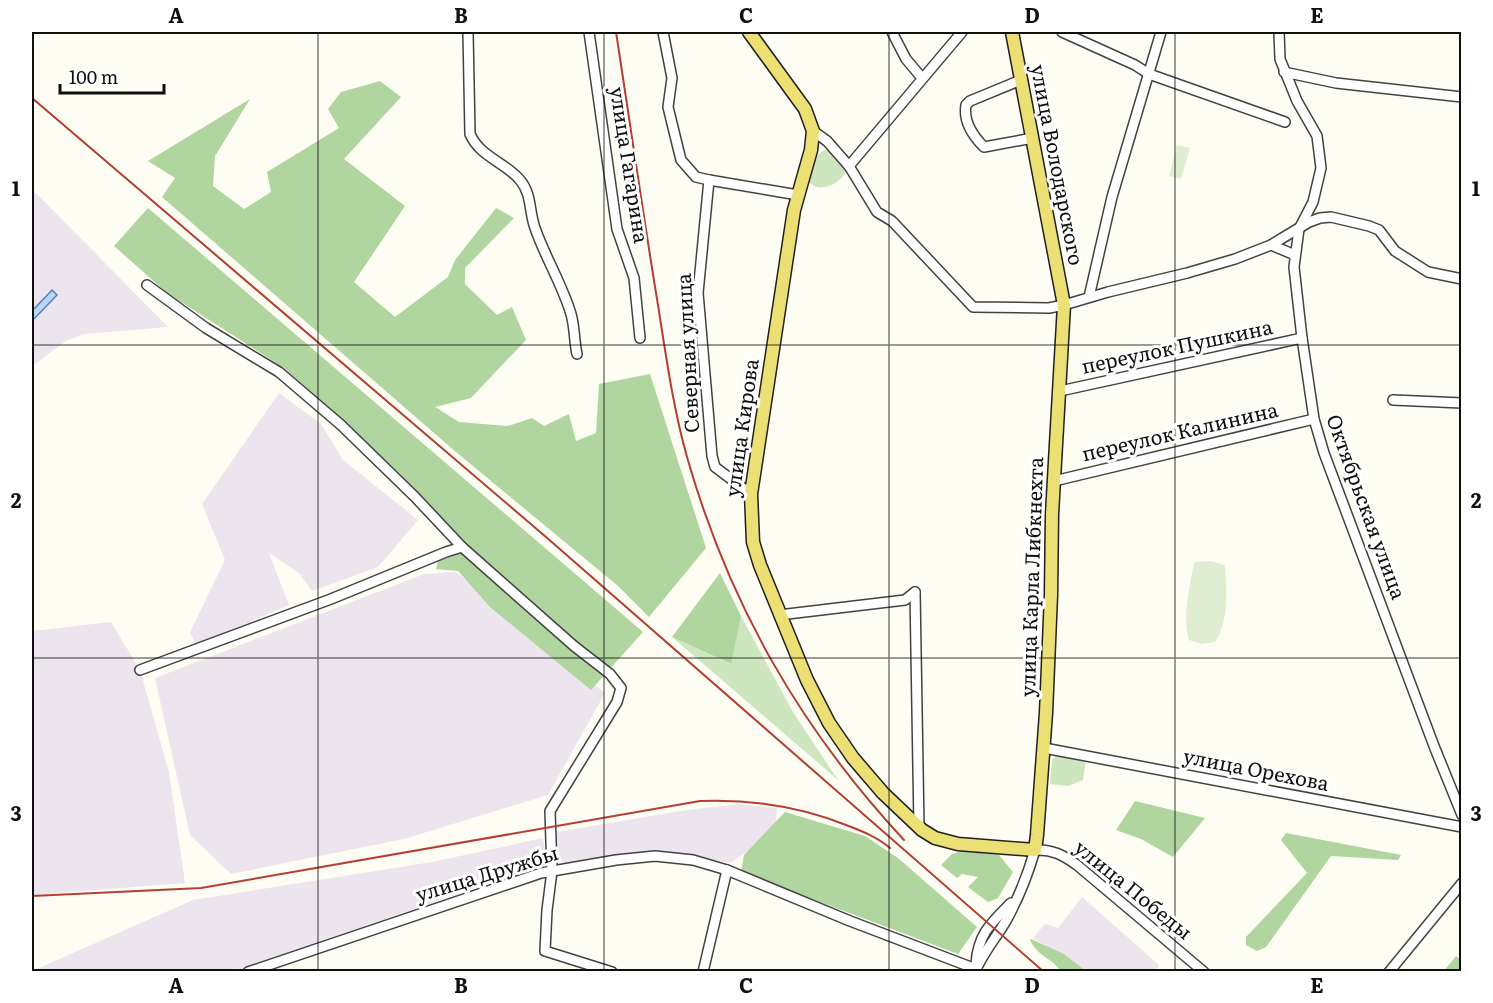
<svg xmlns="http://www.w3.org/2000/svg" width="1493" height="1003" font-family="Literata,serif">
	<rect width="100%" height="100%" fill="#fefdf3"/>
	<g fill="#ede5ed">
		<polygon points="32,190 40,197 168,327 84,334 66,341 32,366"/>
		<polygon points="279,393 321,424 343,460 418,520 378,567 312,591 299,573 269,553 289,605 196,645 190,632 225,560 202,504"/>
		<polygon points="456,572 605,693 548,795 404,839 231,874 190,835 155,678 424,574"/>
		<polygon points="111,622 140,670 169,772 185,883 32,895 32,631"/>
		<polygon points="738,804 777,808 775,833 730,863 665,851 566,864 558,859 557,832 680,811"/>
		<polygon points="543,838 547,863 233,971 32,971 193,900 432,862"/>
		<polygon points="1082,897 1159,965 1156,971 1086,971 1033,938 1045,924 1058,928"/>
	</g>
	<g fill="#cee6bf">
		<path d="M824,150H827L846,166L847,170C840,184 820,195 808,181C811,170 814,156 824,150Z"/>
		<polygon points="741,616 793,712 838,780 672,637 730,664"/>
		<polygon points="1058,755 1086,760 1083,780 1068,786 1050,784 1052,759"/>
	</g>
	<g fill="#b0d59f">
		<polygon points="380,81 401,97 344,159 405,206 354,282 395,317 448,277 455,260 496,208 514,218 465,268 465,284 497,315 512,307 526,340 471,398 435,407 459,422 508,426 532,418 544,426 569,414 576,441 596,433 599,384 650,374 706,548 649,617 618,586 456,452 162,197 175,178 148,161 250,99 215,156 213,186 244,209 271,192 267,172 339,128 328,109 341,92"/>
		<polygon points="148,208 643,632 591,690 490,607 458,571 436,569 438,561 473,550 345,423 284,368 167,293 114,246"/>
		<polygon points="720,573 741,616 731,664 672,637"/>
		<polygon points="1135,801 1205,818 1173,857 1141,839 1116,830"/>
		<polygon points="785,812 865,836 898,858 977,927 958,954 741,872 744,855"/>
		<polygon points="1286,833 1401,855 1398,860 1331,856 1266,947 1257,951 1246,945 1246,937 1307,873 1281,840"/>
		<polygon points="963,851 999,855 1013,872 998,898 988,902 968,887 978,877 962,874 957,878 941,865 952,854"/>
		<path d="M1031,939L1064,954L1086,971H1061C1051,957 1039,958 1030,940Z"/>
		<polygon points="1456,956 1461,960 1461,971 1444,971"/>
	</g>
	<g fill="#dfeed0">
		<polygon points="1177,145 1190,148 1181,179 1169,176"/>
		<path d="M1210,561L1225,565C1227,589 1229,622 1215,642L1201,644L1189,640C1182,616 1190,587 1194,562Z"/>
	</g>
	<polygon fill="#bcd6f1" stroke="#4981c2" stroke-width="1.5" points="52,290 57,295 32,321 32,311"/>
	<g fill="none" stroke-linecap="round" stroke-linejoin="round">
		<defs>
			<g id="minor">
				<path d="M468,32L470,134C480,157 505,162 520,180C532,194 529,212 535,228C545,257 562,284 571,314C575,328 574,341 577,354"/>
				<polyline points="589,32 617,229 634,278 640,338"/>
				<polyline points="663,32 672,78 668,107 681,160 696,177 709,180 698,293 712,456 715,467 751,494"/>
				<polyline points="892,32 906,59 922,78"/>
				<polyline points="1062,32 1135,65 1149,74 1285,122"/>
				<polyline points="1279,32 1280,59 1297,101 1317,136 1321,168 1313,202 1299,229 1294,267 1302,338 1314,419 1324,453 1434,746 1462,815"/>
				<polyline points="1284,72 1336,83 1462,97"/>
				<path d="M1021,80L970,101L966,105C963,122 973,136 984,147L1033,138"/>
				<polyline points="813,131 827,141 849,166 877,212 892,221 973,307 1049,308 1064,305 1108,292 1187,273 1235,259 1271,245 1309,222 1320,218 1331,217 1369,226 1379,230 1395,251 1428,272 1462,279"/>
				<polyline points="849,166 962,32"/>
				<polyline points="709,180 798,195"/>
				<polyline points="1271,245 1295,255"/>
				<polyline points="147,285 206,328 279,372 341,425 415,497 462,547 574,646 610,674 621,688 617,702 550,811 552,871 547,910 545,951 612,972"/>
				<polyline points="1089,297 1112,197 1161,32"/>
				<polyline points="1060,391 1302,338"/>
				<polyline points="1393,400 1462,403"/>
				<polyline points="1054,481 1314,419"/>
				<polyline points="915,592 919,827"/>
				<polyline points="779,615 905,600 915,592"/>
				<polyline points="140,670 331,599 446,552 462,547"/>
				<polyline points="1044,748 1462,827"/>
				<path d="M976,964C978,934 991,923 1011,903"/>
				<polyline points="248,972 541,873 616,860 655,856 693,860 727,870 850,921 976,969"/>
				<polyline points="703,972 727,870"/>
				<path d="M975,972C983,952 997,937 1007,919C1019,897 1028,874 1035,850C1052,849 1063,855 1077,865L1204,972"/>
				<polyline points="1389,972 1462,883"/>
			</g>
			<polyline id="major" points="749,32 805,109 813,131 811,150 794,210 751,494 753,542 760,565 807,680 829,723 853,758 883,793 922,830 935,838 958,844 1035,850 1037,835 1046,713 1051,595 1052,514 1064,305 1012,32"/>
		</defs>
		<use href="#minor" stroke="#424242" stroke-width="12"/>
		<use href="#major" stroke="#202020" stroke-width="15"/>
		<use href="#minor" stroke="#fff" stroke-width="9"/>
		<use href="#major" stroke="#ecdf74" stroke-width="12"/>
		<g stroke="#b43e33" stroke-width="2">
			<path d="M616,32C630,123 643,214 658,305C666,356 673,407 687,457C729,604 800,728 904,840"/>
			<polyline points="32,98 546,537 1044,972"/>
			<path d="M32,896L201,888L700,801C750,799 798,806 846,825C862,831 877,837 890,848"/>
		</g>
	</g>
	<path fill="none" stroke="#0f0f0f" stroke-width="1.5" stroke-opacity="0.55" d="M318,32V972M604,32V972M889,32V972M1175,32V972M32,345H1462M32,658H1462"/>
	<g text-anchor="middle" stroke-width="6" stroke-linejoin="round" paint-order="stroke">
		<g font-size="20" fill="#0f0f0f" stroke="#fff">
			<text transform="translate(629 165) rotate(81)" y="7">улица Гагарина</text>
			<text transform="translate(1057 165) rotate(79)" y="7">улица Володарского</text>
			<text transform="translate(1177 347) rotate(-12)" y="7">переулок Пушкина</text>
			<text transform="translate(688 353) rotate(-93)" y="7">Северная улица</text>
			<text transform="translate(742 428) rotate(-82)" y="7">улица Кирова</text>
			<text transform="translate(1180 432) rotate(-13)" y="7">переулок Калинина</text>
			<text transform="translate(1366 507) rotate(70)" y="7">Октябрьская улица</text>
			<text transform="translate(1032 577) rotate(-88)" y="7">улица Карла Либкнехта</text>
			<text transform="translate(1256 770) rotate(11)" y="7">улица Орехова</text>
			<text transform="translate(487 874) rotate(-17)" y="7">улица Дружбы</text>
			<text transform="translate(1133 890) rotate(39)" y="7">улица Победы</text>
		</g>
	</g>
	<rect width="1493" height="1003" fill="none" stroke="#ffffff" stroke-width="66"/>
	<path d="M60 84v9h104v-9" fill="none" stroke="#0f0f0f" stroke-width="3"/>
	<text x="69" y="84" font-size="18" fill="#0f0f0f" stroke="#ffffff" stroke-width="4.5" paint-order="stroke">100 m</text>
	<rect x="33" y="33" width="1427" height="937" fill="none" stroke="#0f0f0f" stroke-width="2"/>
	<g font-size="20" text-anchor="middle" font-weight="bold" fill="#0f0f0f">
		<text x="176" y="23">A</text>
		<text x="461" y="23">B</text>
		<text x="746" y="23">C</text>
		<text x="1032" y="23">D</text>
		<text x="1317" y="23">E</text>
		<text x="16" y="196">1</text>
		<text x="1476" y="196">1</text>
		<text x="16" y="508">2</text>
		<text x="1476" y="508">2</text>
		<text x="16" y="821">3</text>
		<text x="1476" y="821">3</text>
		<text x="176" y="993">A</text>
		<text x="461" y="993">B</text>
		<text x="746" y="993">C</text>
		<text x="1032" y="993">D</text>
		<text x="1317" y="993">E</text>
	</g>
</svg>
